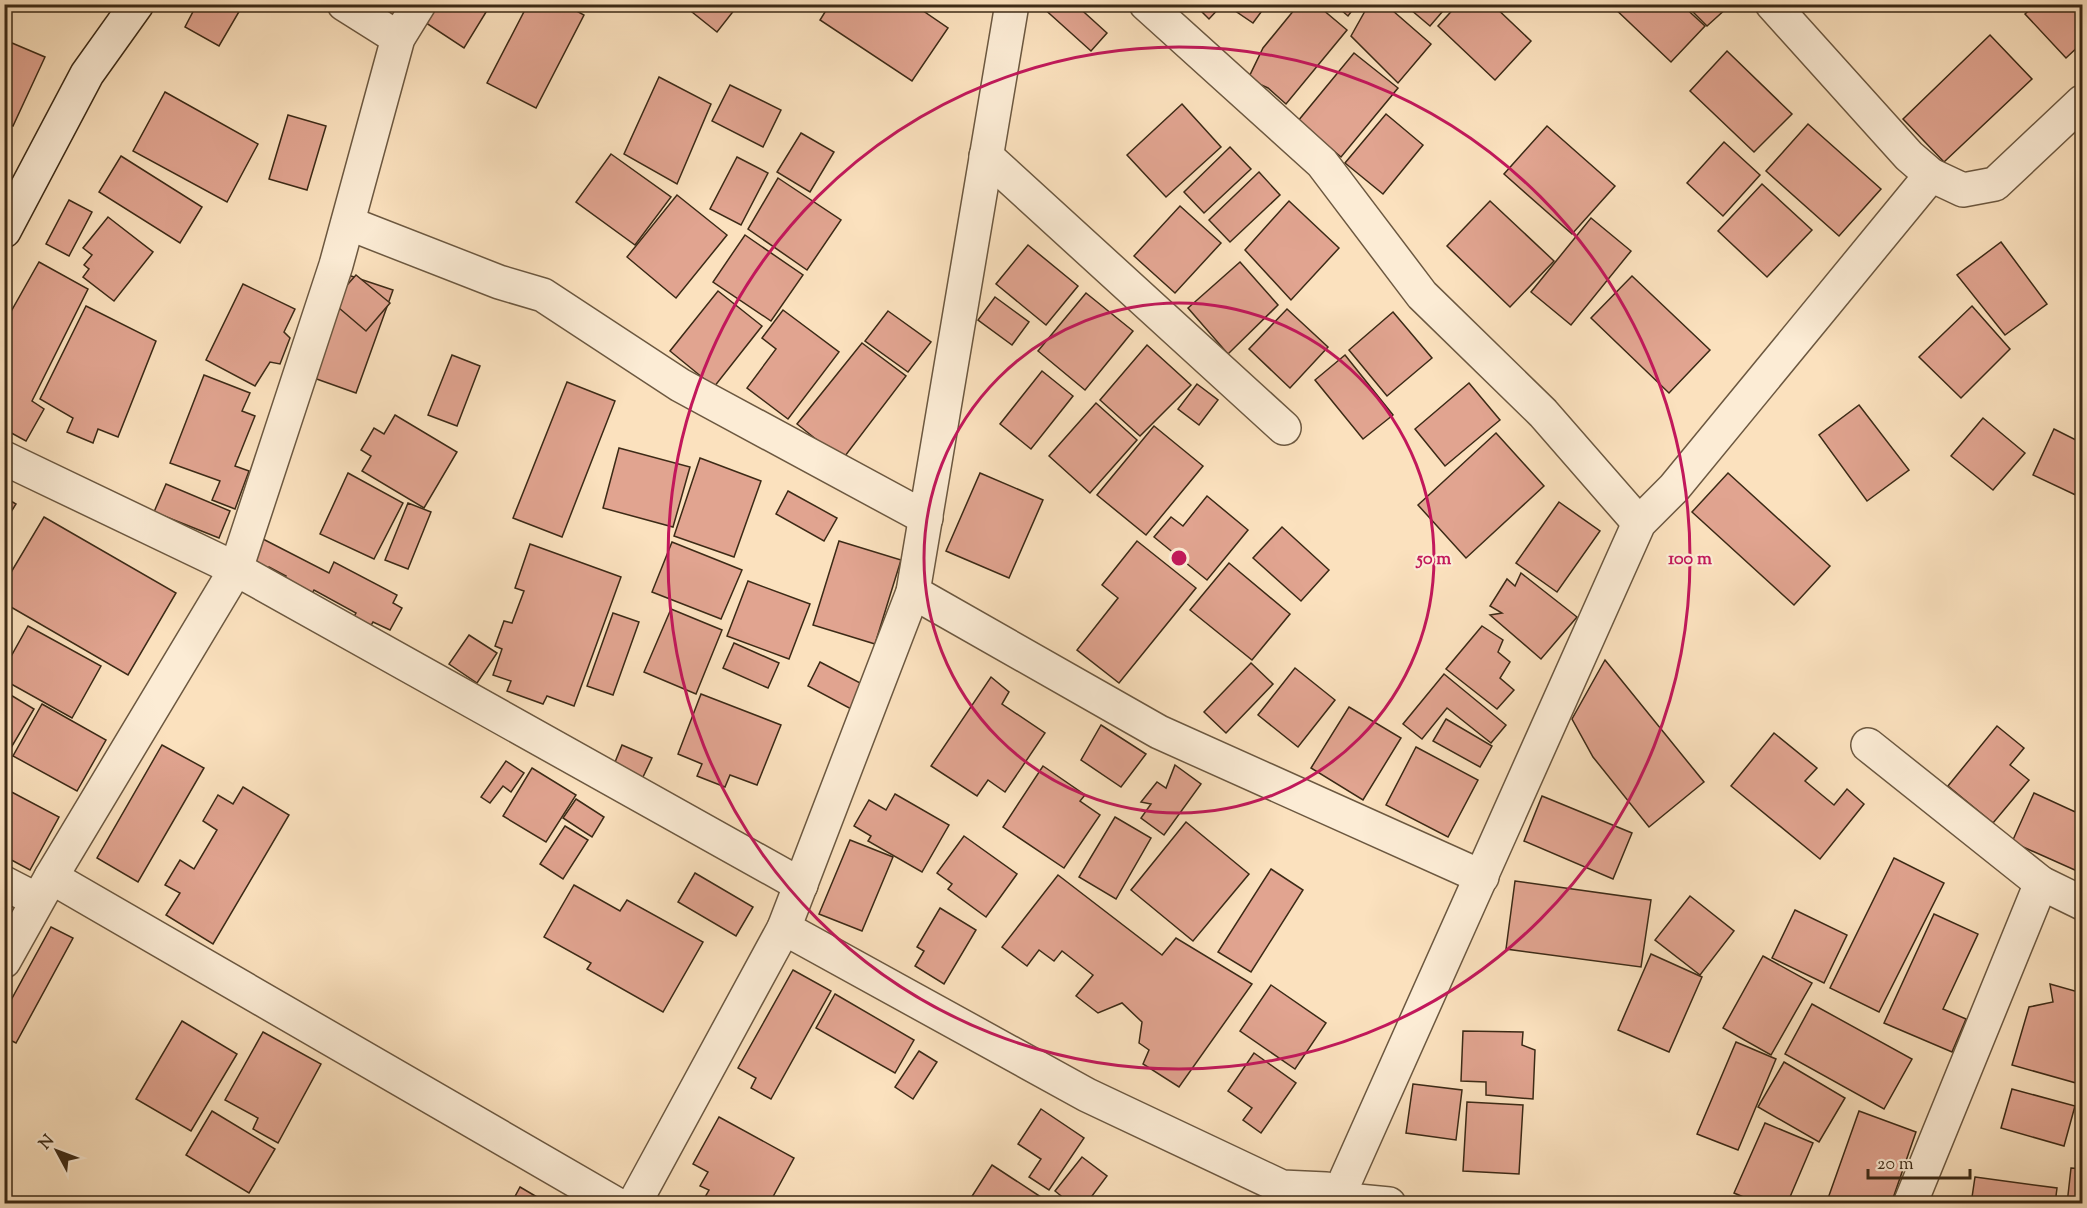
<svg xmlns="http://www.w3.org/2000/svg" width="2087" height="1208" font-family="'Sorts Mill Goudy',serif">
	<rect width="100%" height="100%" fill="#fbe1be"/>
	<filter id="stains"><feTurbulence type="fractalNoise" baseFrequency=".00333" numOctaves="4"/><feColorMatrix values="0 0 0 0 .2 0 0 0 0 .09 0 0 0 0 .02 0 0 0 .5 -.17"/></filter>
	<radialGradient id="worn" r=".72"><stop offset=".6" stop-color="#630" stop-opacity="0"/><stop offset="1" stop-color="#630" stop-opacity=".3"/></radialGradient>
	<g fill="#e1a490" stroke="#3c2a16" stroke-width="1.5">
		<polygon points="197,4 231,4 240,10 219,46 185,27"/>
		<polygon points="370,4 393,4 385,17"/>
		<polygon points="426,4 491,4 464,48 417,17"/>
		<polygon points="528,4 564,4 584,15 536,108 487,83"/>
		<polygon points="643,4 656,4 653,10"/>
		<polygon points="682,4 739,4 717,32"/>
		<polygon points="830,4 913,4 948,28 912,81 820,20"/>
		<polygon points="1043,4 1075,4 1107,33 1091,51 1041,6"/>
		<polygon points="1194,4 1223,4 1209,19"/>
		<polygon points="1225,4 1267,4 1253,23"/>
		<polygon points="1299,4 1316,4 1347,30 1286,104 1268,88 1248,79 1263,48"/>
		<polygon points="1334,4 1357,4 1348,16"/>
		<polygon points="1369,4 1385,4 1431,44 1398,83 1351,36"/>
		<polygon points="1404,4 1449,4 1430,26"/>
		<polygon points="1458,4 1492,4 1531,41 1495,80 1438,26"/>
		<polygon points="1610,4 1681,4 1705,26 1671,62"/>
		<polygon points="1692,4 1725,4 1728,7 1707,26 1689,8"/>
		<polygon points="2036,4 2082,4 2082,43 2066,58 2025,14"/>
		<polygon points="1990,35 2032,79 1944,162 1903,119"/>
		<polygon points="12,43 45,57 13,126 4,122 4,59"/>
		<polygon points="1727,51 1792,114 1754,152 1690,91"/>
		<polygon points="1354,53 1398,88 1341,157 1298,121"/>
		<polygon points="659,77 711,104 677,184 624,154"/>
		<polygon points="730,85 781,110 763,147 712,121"/>
		<polygon points="165,92 258,144 227,202 133,151"/>
		<polygon points="1182,104 1221,147 1166,197 1127,155"/>
		<polygon points="1386,114 1423,145 1383,194 1345,163"/>
		<polygon points="288,115 326,126 307,190 269,179"/>
		<polygon points="1808,124 1881,189 1839,236 1766,171"/>
		<polygon points="1547,126 1615,186 1572,234 1504,174"/>
		<polygon points="801,133 834,152 810,192 777,172"/>
		<polygon points="1724,142 1760,175 1723,216 1687,183"/>
		<polygon points="1230,147 1251,169 1204,213 1184,192"/>
		<polygon points="611,154 671,197 635,245 576,202"/>
		<polygon points="121,156 202,207 180,243 99,192"/>
		<polygon points="737,157 768,173 741,225 710,209"/>
		<polygon points="1259,172 1280,195 1230,242 1209,220"/>
		<polygon points="778,178 841,220 807,270 748,229"/>
		<polygon points="1762,184 1812,230 1767,277 1718,231"/>
		<polygon points="677,195 727,235 676,298 627,257"/>
		<polygon points="69,200 92,212 69,256 46,244"/>
		<polygon points="1289,201 1339,248 1291,300 1245,250"/>
		<polygon points="1490,201 1554,261 1510,307 1447,246"/>
		<polygon points="1180,206 1221,243 1175,293 1134,256"/>
		<polygon points="108,217 153,252 114,301 83,277 89,269 84,265 92,255 83,248"/>
		<polygon points="1591,218 1631,251 1571,325 1531,292"/>
		<polygon points="745,235 803,275 771,321 713,282"/>
		<polygon points="2001,242 2047,304 2005,335 1957,275"/>
		<polygon points="1028,245 1078,286 1046,325 996,284"/>
		<polygon points="39,262 88,289 32,401 44,409 26,441 4,429 4,324"/>
		<polygon points="1240,262 1278,305 1228,354 1188,308"/>
		<polygon points="348,275 393,290 356,393 311,377"/>
		<polygon points="356,275 390,303 366,331 332,302"/>
		<polygon points="1632,276 1710,350 1669,393 1591,318"/>
		<polygon points="243,284 295,309 284,332 290,338 280,364 270,362 255,386 206,360"/>
		<polygon points="718,291 762,326 714,387 670,351"/>
		<polygon points="1086,293 1133,331 1085,390 1038,351"/>
		<polygon points="995,297 1029,322 1012,345 978,320"/>
		<polygon points="86,306 156,341 118,437 98,429 93,443 67,432 73,418 40,399"/>
		<polygon points="1972,306 2010,349 1961,398 1919,357"/>
		<polygon points="1287,309 1328,347 1290,388 1249,349"/>
		<polygon points="783,310 839,352 788,419 747,388 776,349 762,338"/>
		<polygon points="888,311 931,342 908,372 865,341"/>
		<polygon points="1393,312 1432,358 1387,396 1349,350"/>
		<polygon points="862,343 906,376 842,460 797,424"/>
		<polygon points="1147,345 1191,385 1140,436 1100,400"/>
		<polygon points="452,355 480,366 457,426 428,415"/>
		<polygon points="1345,355 1393,415 1363,439 1315,380"/>
		<polygon points="1042,371 1073,396 1031,449 1000,424"/>
		<polygon points="204,375 250,393 242,411 255,416 235,466 249,471 235,509 212,500 220,481 170,463"/>
		<polygon points="567,382 615,401 562,537 513,518"/>
		<polygon points="1469,383 1500,420 1445,466 1415,429"/>
		<polygon points="1197,384 1218,400 1199,425 1178,409"/>
		<polygon points="1096,403 1137,440 1090,493 1049,456"/>
		<polygon points="1859,405 1909,470 1867,501 1819,435"/>
		<polygon points="395,415 457,452 424,508 362,471 371,456 361,450 374,428 384,434"/>
		<polygon points="1983,418 2025,453 1993,490 1951,456"/>
		<polygon points="1154,426 1203,466 1146,535 1097,495"/>
		<polygon points="2054,429 2082,443 2082,498 2033,475"/>
		<polygon points="1496,433 1544,486 1466,558 1418,505"/>
		<polygon points="619,448 690,467 673,527 603,508"/>
		<polygon points="700,458 761,481 734,557 674,536"/>
		<polygon points="348,473 403,503 374,559 320,534"/>
		<polygon points="980,473 1043,500 1009,578 946,551"/>
		<polygon points="1728,473 1830,566 1794,605 1692,512"/>
		<polygon points="166,484 230,511 219,538 154,512"/>
		<polygon points="788,491 837,518 824,541 776,514"/>
		<polygon points="1207,496 1248,530 1207,580 1154,537 1171,517 1183,526"/>
		<polygon points="4,497 16,504 4,523"/>
		<polygon points="1559,502 1600,531 1557,592 1516,563"/>
		<polygon points="408,503 431,512 408,569 385,560"/>
		<polygon points="44,517 176,593 128,675 4,603 4,584"/>
		<polygon points="1282,527 1329,570 1301,601 1253,558"/>
		<polygon points="261,538 329,573 334,562 397,595 393,603 402,608 390,630 373,622 369,629 352,620 356,613 314,590 310,597 282,582 286,576 269,567 265,573 247,563"/>
		<polygon points="839,541 901,560 875,644 813,625"/>
		<polygon points="1137,541 1196,588 1119,683 1077,650 1118,598 1102,585"/>
		<polygon points="672,542 742,570 721,619 652,592"/>
		<polygon points="530,544 621,577 574,706 547,696 543,704 507,691 511,681 493,675 502,649 495,646 504,621 512,623 524,591 515,588"/>
		<polygon points="1229,563 1290,614 1252,660 1190,610"/>
		<polygon points="1521,573 1577,617 1541,659 1490,615 1502,613 1490,606 1507,579 1515,586"/>
		<polygon points="748,581 810,604 789,659 727,636"/>
		<polygon points="671,609 722,630 696,694 644,672"/>
		<polygon points="613,613 639,622 613,695 587,686"/>
		<polygon points="28,626 101,666 72,718 4,680 4,669"/>
		<polygon points="1482,626 1503,640 1498,652 1510,662 1500,678 1514,690 1497,709 1446,669"/>
		<polygon points="469,635 497,653 477,683 449,664"/>
		<polygon points="734,643 779,663 768,688 723,668"/>
		<polygon points="1605,660 1704,782 1649,827 1593,757 1572,719"/>
		<polygon points="820,662 866,686 853,710 808,686"/>
		<polygon points="1251,663 1273,684 1226,733 1204,712"/>
		<polygon points="1295,668 1335,700 1298,747 1258,715"/>
		<polygon points="1444,674 1506,725 1491,743 1447,708 1422,739 1403,724"/>
		<polygon points="991,677 1009,692 1002,704 1045,733 1005,792 988,780 977,796 931,766"/>
		<polygon points="4,691 34,709 5,758 4,758"/>
		<polygon points="701,694 781,725 757,785 730,775 725,787 697,776 702,764 678,754"/>
		<polygon points="42,704 106,740 77,791 13,756"/>
		<polygon points="1349,707 1401,738 1363,800 1311,768"/>
		<polygon points="1446,719 1492,746 1480,767 1433,741"/>
		<polygon points="1101,725 1146,754 1121,787 1081,760"/>
		<polygon points="1997,726 2024,748 2010,765 2029,780 1993,823 1948,786"/>
		<polygon points="1774,733 1817,768 1805,781 1834,805 1847,789 1864,804 1820,859 1731,786"/>
		<polygon points="162,745 204,768 138,882 97,858"/>
		<polygon points="622,745 652,758 642,779 613,767"/>
		<polygon points="1416,747 1478,780 1448,837 1386,805"/>
		<polygon points="506,761 524,773 511,792 503,786 490,803 481,797"/>
		<polygon points="1175,765 1201,784 1164,835 1141,818 1151,804 1141,802 1157,782 1166,788"/>
		<polygon points="1043,766 1085,795 1080,801 1100,815 1064,868 1003,827"/>
		<polygon points="532,768 576,795 546,842 503,816"/>
		<polygon points="243,787 289,815 213,944 166,915 180,893 165,885 180,860 194,869 217,830 203,821 218,795 233,804"/>
		<polygon points="4,788 59,817 30,870 4,856"/>
		<polygon points="2034,793 2082,815 2082,859 2077,871 2012,842"/>
		<polygon points="895,794 949,825 922,872 868,841 871,836 854,826 869,800 886,810"/>
		<polygon points="1542,796 1632,833 1613,879 1524,841"/>
		<polygon points="576,799 604,817 592,837 563,818"/>
		<polygon points="1115,817 1151,838 1116,899 1079,877"/>
		<polygon points="1186,822 1249,874 1193,941 1131,890"/>
		<polygon points="565,826 588,840 563,879 540,864"/>
		<polygon points="964,836 1017,874 986,917 948,889 952,884 937,873"/>
		<polygon points="850,840 893,857 862,931 819,914"/>
		<polygon points="1894,858 1944,883 1879,1012 1830,988"/>
		<polygon points="1271,869 1303,890 1251,972 1218,952"/>
		<polygon points="695,873 753,907 736,936 678,902"/>
		<polygon points="1058,875 1162,955 1176,938 1252,984 1179,1087 1143,1064 1149,1050 1139,1043 1142,1022 1122,1003 1098,1013 1076,996 1093,975 1062,951 1054,961 1039,950 1027,966 1002,947"/>
		<polygon points="1515,881 1651,900 1641,967 1506,949"/>
		<polygon points="574,885 620,911 627,900 703,942 663,1012 587,969 591,963 544,937"/>
		<polygon points="1690,896 1734,931 1700,975 1655,940"/>
		<polygon points="940,908 976,930 944,984 915,966 924,951 917,947"/>
		<polygon points="1795,910 1847,935 1824,983 1772,958"/>
		<polygon points="1934,914 1978,934 1943,1009 1966,1019 1952,1052 1884,1023"/>
		<polygon points="51,927 73,938 16,1043 4,1037 4,1013"/>
		<polygon points="1651,954 1702,977 1669,1052 1618,1030"/>
		<polygon points="1763,956 1812,983 1771,1055 1723,1028"/>
		<polygon points="793,970 831,991 771,1099 751,1088 756,1078 738,1068"/>
		<polygon points="2050,984 2082,993 2082,1061 2076,1083 2012,1065 2029,1007 2053,1002"/>
		<polygon points="1271,985 1326,1023 1295,1069 1240,1031"/>
		<polygon points="835,994 914,1040 895,1073 816,1028"/>
		<polygon points="1812,1004 1912,1059 1884,1109 1785,1054"/>
		<polygon points="182,1021 237,1054 191,1131 136,1099"/>
		<polygon points="1463,1031 1523,1032 1522,1045 1535,1050 1533,1099 1486,1095 1486,1082 1461,1081"/>
		<polygon points="263,1032 321,1064 278,1143 253,1129 258,1118 225,1100"/>
		<polygon points="1736,1042 1776,1059 1738,1150 1697,1134"/>
		<polygon points="919,1051 937,1062 913,1099 895,1087"/>
		<polygon points="1254,1053 1296,1083 1261,1133 1243,1120 1252,1108 1228,1091"/>
		<polygon points="1784,1062 1845,1098 1819,1142 1758,1107"/>
		<polygon points="1413,1084 1462,1090 1456,1140 1406,1133"/>
		<polygon points="2012,1089 2075,1106 2064,1146 2001,1128"/>
		<polygon points="1467,1102 1523,1105 1519,1174 1463,1171"/>
		<polygon points="1041,1109 1084,1138 1049,1190 1029,1177 1041,1159 1018,1144"/>
		<polygon points="212,1111 275,1149 249,1193 186,1155"/>
		<polygon points="1859,1111 1916,1132 1891,1204 1826,1204"/>
		<polygon points="719,1117 794,1158 769,1204 701,1204 709,1190 700,1186 708,1172 693,1164"/>
		<polygon points="1765,1123 1813,1143 1787,1204 1760,1204 1734,1193"/>
		<polygon points="1082,1157 1107,1176 1086,1204 1071,1204 1055,1191"/>
		<polygon points="992,1165 1041,1197 1037,1204 967,1204"/>
		<polygon points="2071,1168 2082,1169 2082,1204 2067,1204"/>
		<polygon points="1975,1177 2057,1188 2055,1204 1971,1204"/>
		<polygon points="520,1187 549,1204 511,1204"/>
	</g>
	<g fill="none" stroke-linecap="round" stroke-linejoin="round">
		<defs>
			<g id="street">
				<polyline points="344,4 398,38"/>
				<polyline points="1146,4 1322,163 1422,295 1543,413 1639,523"/>
				<polyline points="1772,4 1909,156 1931,175 1963,190 1995,184 2082,102"/>
				<polyline points="986,156 1284,428"/>
				<polyline points="348,223 499,282 543,295 680,385 926,518"/>
				<polyline points="4,458 236,569 801,885"/>
				<polyline points="913,592 1159,732 1482,877"/>
				<polyline points="1868,745 2041,883 2082,903"/>
				<polyline points="51,877 616,1204"/>
				<polyline points="4,883 37,900"/>
				<polyline points="784,928 1087,1095 1282,1187 1326,1189 1337,1199 1389,1204"/>
				<polyline points="4,961 51,877 236,569 336,265 398,38 419,4"/>
				<polyline points="1337,1199 1639,523 1674,488 1931,175"/>
				<polyline points="634,1204 784,928 913,592 1012,4"/>
				<polyline points="1910,1204 2041,883"/>
			</g>
			<polyline id="secondary" points="4,231 87,74 137,4"/>
		</defs>
		<use href="#street" stroke="#6c5840" stroke-width="36"/>
		<use href="#secondary" stroke="#3c2a16" stroke-width="36"/>
		<use href="#street" stroke="#fcecd5" stroke-width="33"/>
		<use href="#secondary" stroke="#fcecd5" stroke-width="33"/>
	</g>
	<g fill="none" stroke="#c2185b" stroke-width="3">
		<circle cx="1179" cy="558" r="255"/>
		<circle cx="1179" cy="558" r="511"/>
	</g>
	<circle cx="1179" cy="558" r="9" fill="#c2185b" stroke="#fcecd5" stroke-width="3"/>
	<g font-size="18" text-anchor="middle" font-weight="bold" fill="#c2185b" stroke="#fcecd5" stroke-width="4.5" stroke-linejoin="round" paint-order="stroke">
		<text x="1434" y="564">50 m</text>
		<text x="1690" y="564">100 m</text>
	</g>
	<rect width="2087" height="1208" fill="none" stroke="#fbe1be" stroke-width="24"/>
	<rect x="6" y="6" width="2075" height="1196" fill="none" stroke="#3c2a16" stroke-width="3"/>
	<rect x="12" y="12" width="2063" height="1184" fill="none" stroke="#3c2a16" stroke-width="1.5"/>
	<g transform="translate(57 1151) rotate(311)" stroke="#fcecd5" stroke-width="4.5" paint-order="stroke">
	<path d="M0-4.5L10 22L0 15L-10 22Z" fill="#3c2a16"/>
	<text y="-9" font-size="16" font-weight="bold" text-anchor="middle" fill="#3c2a16">N</text>
	</g>
	<path d="M1868 1169v9h102v-9" fill="none" stroke="#3c2a16" stroke-width="3"/>
	<text x="1877" y="1169" font-size="18" fill="#3c2a16" stroke="#fcecd5" stroke-width="4.5" paint-order="stroke">20 m</text>
	<rect width="100%" height="100%" filter="url(#stains)"/>
	<rect width="100%" height="100%" fill="url(#worn)"/>
</svg>
